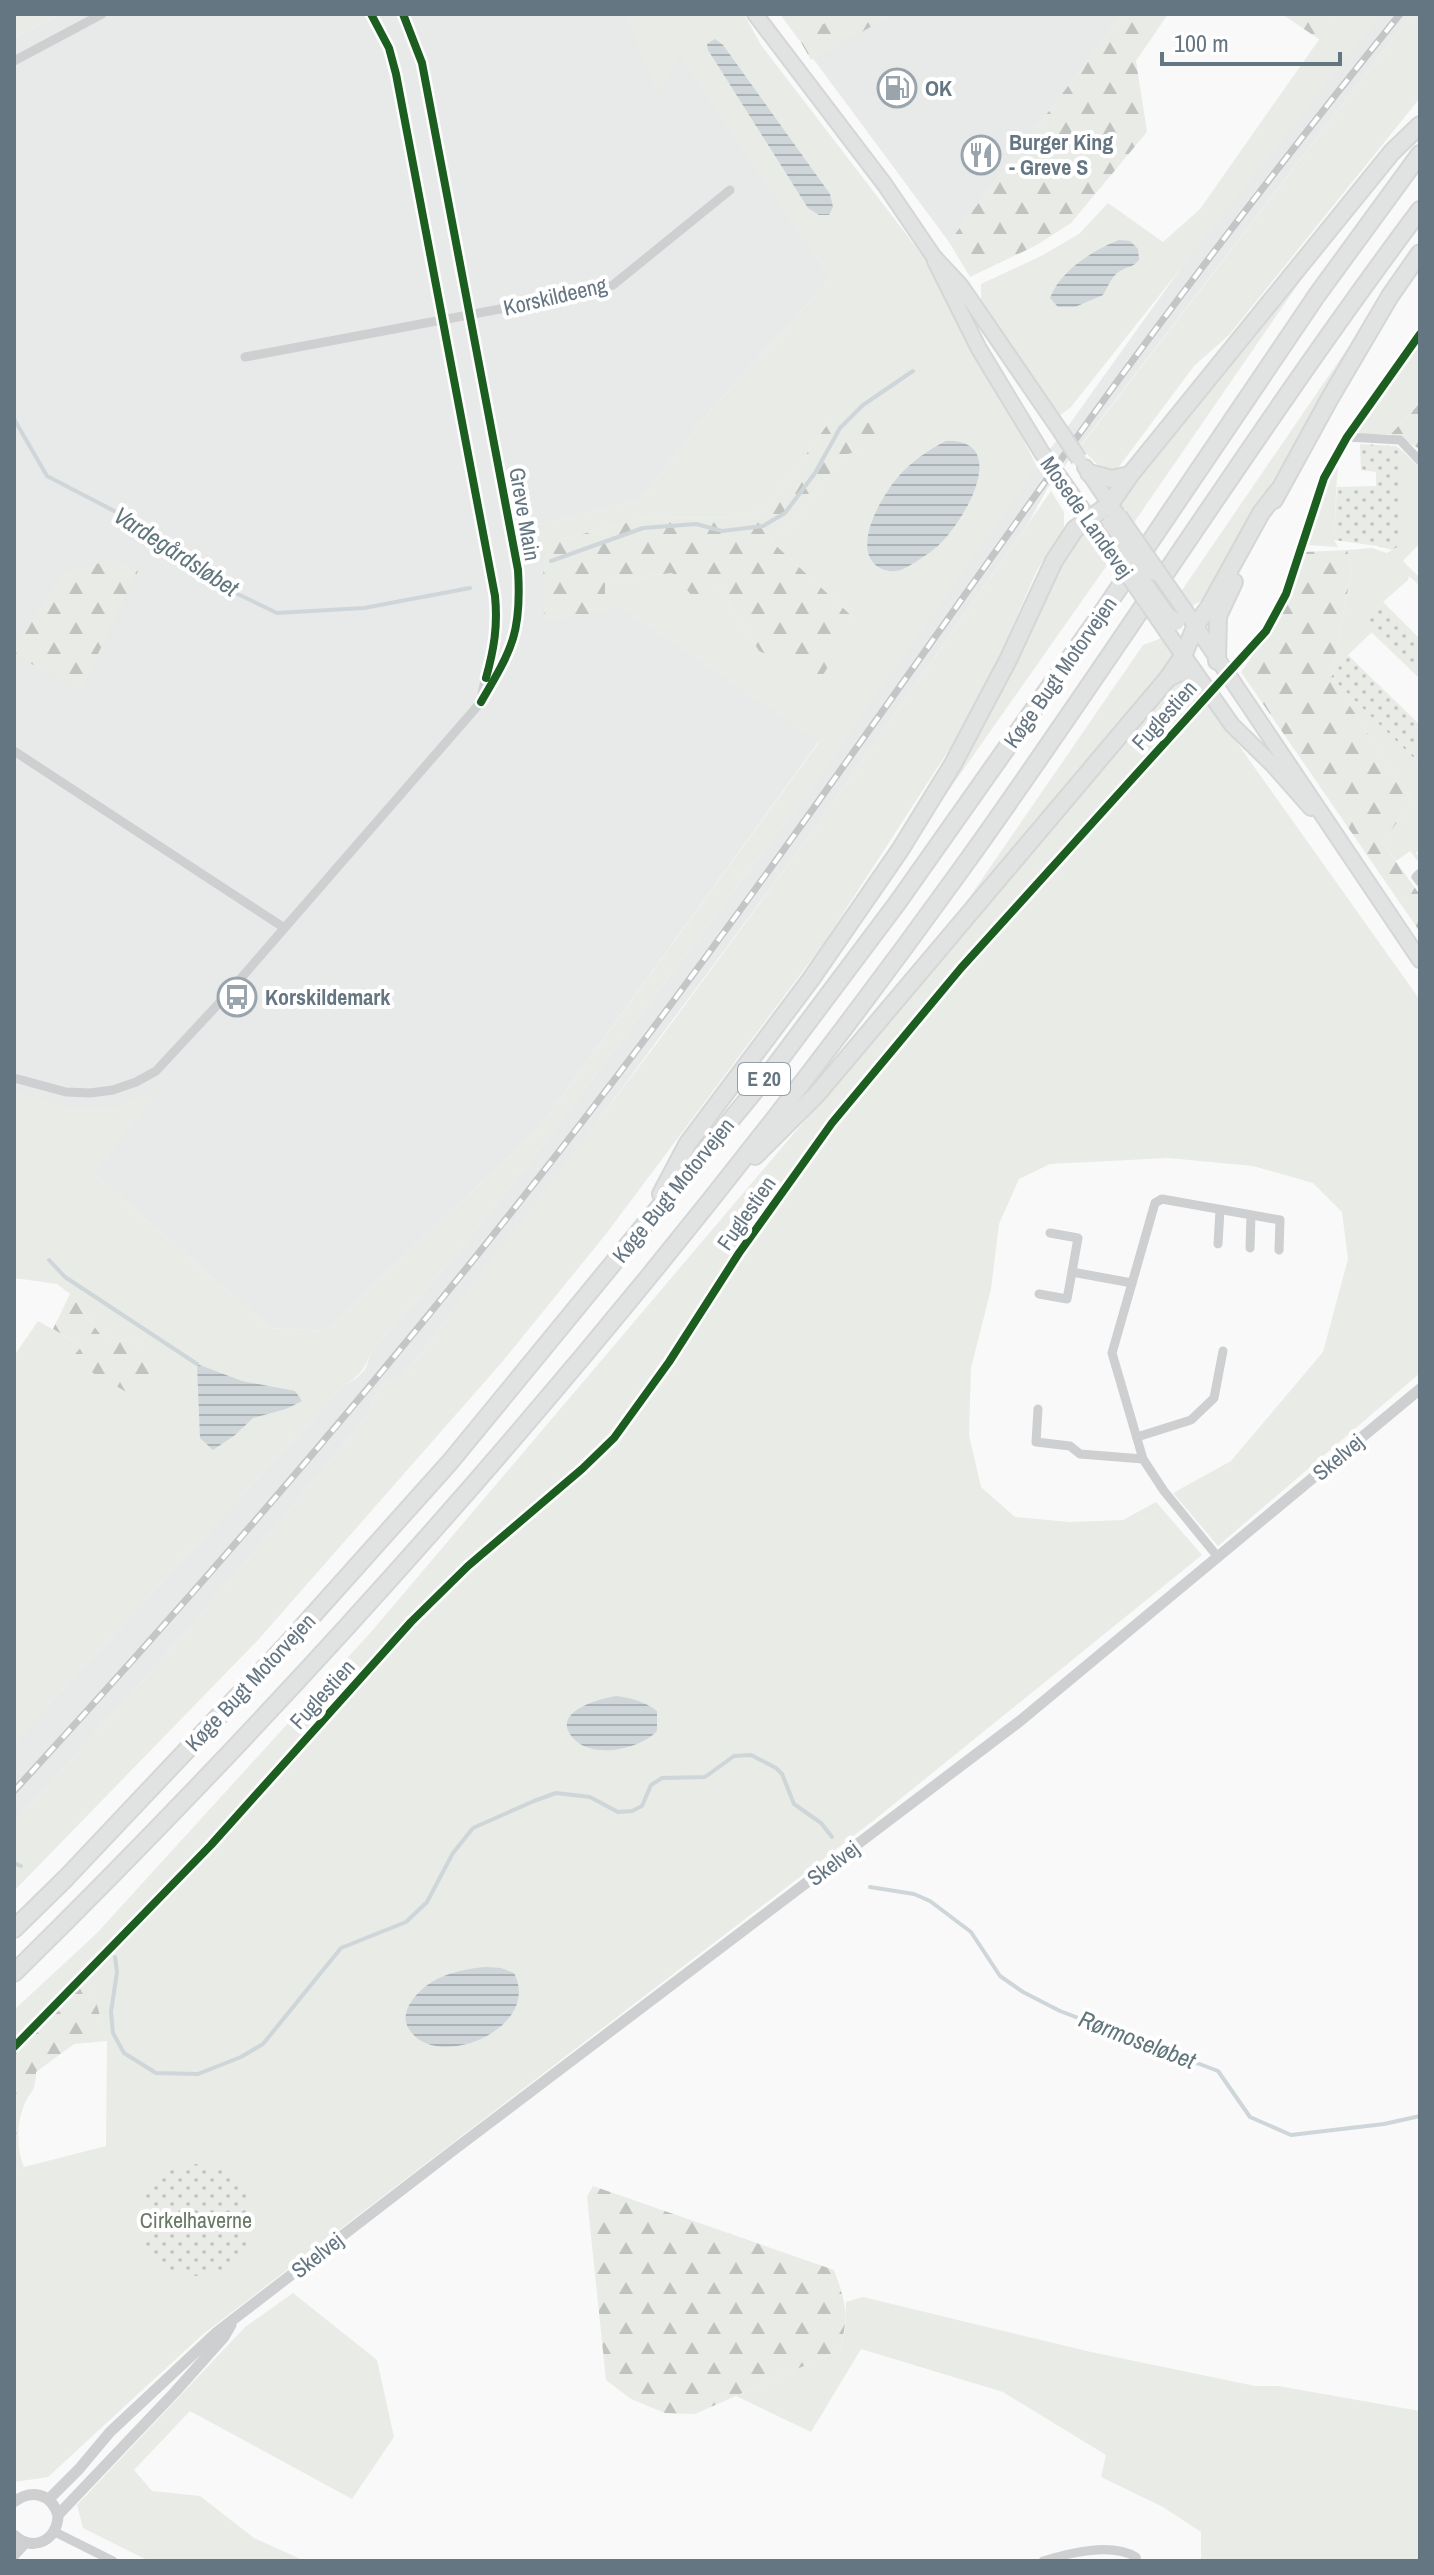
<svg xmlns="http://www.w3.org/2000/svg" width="1434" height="2575" font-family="'Archivo Narrow',sans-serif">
	<defs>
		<pattern id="forest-firs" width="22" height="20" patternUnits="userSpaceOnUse" patternTransform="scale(2)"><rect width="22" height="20" fill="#e8ebe6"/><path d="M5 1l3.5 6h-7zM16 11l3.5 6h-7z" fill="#c0c3c0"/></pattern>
		<pattern id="garden-dots" width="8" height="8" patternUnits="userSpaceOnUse" patternTransform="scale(2)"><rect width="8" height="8" fill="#e8ebe6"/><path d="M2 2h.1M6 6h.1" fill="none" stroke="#c0c3c0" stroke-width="1.8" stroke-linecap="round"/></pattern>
		<pattern id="water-rules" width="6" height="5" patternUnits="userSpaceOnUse" patternTransform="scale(2)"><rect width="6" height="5" fill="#ced6d9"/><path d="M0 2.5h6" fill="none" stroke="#abb2b5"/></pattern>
	</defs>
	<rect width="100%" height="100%" fill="#f9f9f9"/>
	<g fill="#e8e9e9">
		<polygon points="60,14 653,14 831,278 710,411 641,499 541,524 622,608 819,741 538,1129 325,1331 270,1328 94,1174 14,1213 14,38"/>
		<polygon points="780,14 1123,14 949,242"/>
		<polygon points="1381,14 1412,14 1047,489 1029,522 815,828 565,1165 404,1375 384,1382 377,1392 370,1411 338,1452 182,1637 14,1823 14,1742 342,1387 358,1377 366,1368 371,1352 456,1255 542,1146 807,793 1025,480 1066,429 1196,247"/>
	</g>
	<g fill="#e8ebe6">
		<polygon points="14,14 60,14 14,38"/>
		<path d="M636,14H744L761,45L929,264L963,334L1014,421L1037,467L807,793L542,1146L456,1255L371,1352C365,1370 358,1377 342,1387L14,1742V1356L38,1321L82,1346L71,1360L143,1345L100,1334L70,1294L57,1284L14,1278V1094C27,1091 37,1099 50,1102C97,1115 117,1108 160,1089L94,1174L270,1328L325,1331L538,1129L819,742L622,608L605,611L604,581L672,573L719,587L759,651L857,621L770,540L789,529L843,456L862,449L832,418L773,501L749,518L649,517L543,544L541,524L641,499L710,411L831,278L681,56L657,93L627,17Z"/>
		<polygon points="786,14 843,14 798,37 782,17"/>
		<polygon points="1337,14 1382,14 1071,407 1058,417 981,301 981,284 1041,256 1079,234 1108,203 1163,242 1200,209"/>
		<polygon points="1412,14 1420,14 1420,98 1229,335 1194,366 1118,468 1105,472 1080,447"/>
		<polygon points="1312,264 1133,524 1118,504"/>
		<polygon points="1358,333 1205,599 1190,607 1180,593"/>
		<polygon points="1420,338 1420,403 1391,434 1360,435 1357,426"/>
		<polygon points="1404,452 1420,468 1420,543 1403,561 1420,578 1420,586 1409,576 1408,580 1383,602 1365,625 1372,632 1348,655 1331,677 1420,764 1420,849 1416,853 1420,858 1420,864 1410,851 1396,861 1382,842 1413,802 1331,677 1352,569 1347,550 1372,548 1387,553 1399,546 1399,457"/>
		<path d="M1340,453C1335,481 1336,511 1334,540L1338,547L1308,545L1320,504Z"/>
		<polygon points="1051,491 1064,512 1064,528 1037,570 1000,655 952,745 824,943 606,1234 503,1361 258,1640 14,1891 14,1823 182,1637 338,1452 370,1411 377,1392 384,1382 405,1374 657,1043 815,828"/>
		<polygon points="1086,532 1094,538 1110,561 911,844 1057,567 1080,534"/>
		<polygon points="1162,638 1175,658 951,924 1143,645"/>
		<polygon points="1186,671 1420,1000 1420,1373 1218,1546 1173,1493 1231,1461 1323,1352 1348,1259 1342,1212 1313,1183 1253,1166 1168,1158 1050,1164 1019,1179 999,1224 991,1289 971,1368 969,1435 981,1487 1015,1517 1069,1522 1123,1520 1156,1502 1202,1555 873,1821 202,2335 48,2477 14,2482 14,2175 24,2167 106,2146 107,2041 87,1970 14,2046 14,2010 97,1933 371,1632"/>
		<polygon points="293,2293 377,2360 394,2437 352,2499 190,2411 134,2470 152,2491 200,2496 254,2538 305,2561 149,2561 83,2528 77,2505 245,2327"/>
		<polygon points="863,2297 1091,2352 1255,2386 1278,2386 1420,2411 1420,2561 1201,2561 1201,2532 1163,2507 1101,2477 1106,2455 1003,2392 861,2349 811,2432 736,2396 840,2350 845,2330 846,2302"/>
	</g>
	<g fill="url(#forest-firs)">
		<polygon points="843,14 894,14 811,60 798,37"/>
		<polygon points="1123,14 1168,14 1136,61 1147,132 1071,223 1037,245 970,277 949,242"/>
		<polygon points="1282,14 1337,14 1320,40"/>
		<polygon points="1420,403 1420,446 1418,448 1391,434"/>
		<polygon points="832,418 887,425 862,449 843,456 789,529 770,540 857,621 821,678 759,651 719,587 694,598 672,573 605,581 605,611 544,622 543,544 649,517 749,518 773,501"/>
		<polygon points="1347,550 1352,569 1331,677 1413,802 1382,842 1420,895 1420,932 1241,672 1272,628 1291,594 1304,552"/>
		<polygon points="112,560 138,571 81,689 14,655 14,648 64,572"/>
		<polygon points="70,1294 100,1334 143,1345 155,1384 146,1403 70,1360 82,1346 53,1329"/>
		<path d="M87,1969L107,2041L74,2044L36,2072C35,2096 30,2089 23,2108C16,2126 17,2150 24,2167L14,2175V2046Z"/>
		<path d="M593,2186L834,2270C846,2303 849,2315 840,2350L695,2414L665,2413L631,2399L606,2380L587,2197Z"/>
	</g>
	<g fill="url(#garden-dots)">
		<polygon points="1360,444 1396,446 1404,452 1399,458 1399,546 1392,550 1378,546 1334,540 1337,487 1376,486 1376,472 1361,470"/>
		<polygon points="1383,602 1420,639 1420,679 1364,625"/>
		<polygon points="1348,655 1420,725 1420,764 1331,677"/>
		<circle cx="196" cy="2220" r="56"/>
	</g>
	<g fill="url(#water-rules)">
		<polygon points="715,39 723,45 830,194 833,207 829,215 819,215 808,208 708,50 707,44"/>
		<path d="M1119,240L1130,241L1138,249L1139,260C1132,268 1128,266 1120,271C1111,276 1108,287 1103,295L1075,307H1058L1050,298C1061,270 1092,251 1119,240Z"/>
		<path d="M946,441C1016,438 959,534 929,553C921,558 912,565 903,569C897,572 887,572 880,568C849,550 882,496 898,477C911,462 928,450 946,441Z"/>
		<polygon points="197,1364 242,1381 295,1391 302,1401 286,1409 253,1418 235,1435 213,1450 200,1438"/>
		<path d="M616,1696C631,1698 644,1701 657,1711V1731C640,1749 595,1759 575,1740C547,1713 598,1699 616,1696Z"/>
		<path d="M485,1967L501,1968L514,1973C542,2027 441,2071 411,2032C402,2021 405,2010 413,1999C431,1976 457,1970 485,1967Z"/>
	</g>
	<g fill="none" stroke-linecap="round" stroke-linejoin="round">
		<g stroke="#ced6d9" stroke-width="4">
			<polyline points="14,419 47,476 120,514 219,585 277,613 364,608 470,588"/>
			<polyline points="551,561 643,528 696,524 722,531 763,526 785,513 815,473 840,428 863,405 913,371"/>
			<polyline points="49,1260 65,1277 197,1364"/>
			<polyline points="14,1863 21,1866"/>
			<polyline points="870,1887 914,1894 930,1901 971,1932 1000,1976 1023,1992 1060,2011 1218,2071 1250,2117 1291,2135 1384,2124 1420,2116"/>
			<polyline points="115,1957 117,1972 111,2012 113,2033 124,2053 156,2073 198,2074 241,2057 263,2044 341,1948 406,1922 427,1902 453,1853 473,1828 534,1801 556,1793 590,1797 618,1812 632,1811 642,1806 651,1785 662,1778 705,1777 734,1756 751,1755 776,1768 782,1774 794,1804 821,1823 832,1837"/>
		</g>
		<defs>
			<g id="secondary">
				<polyline points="755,14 885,185 934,257 961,286 1061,432"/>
				<polyline points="935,261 979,349 1042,453"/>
				<polyline points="1085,467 1116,513"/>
				<polyline points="1061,479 1110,549"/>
				<polyline points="1186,612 1420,960"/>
				<polyline points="1167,632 1232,725 1273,765 1311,808"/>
			</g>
			<g id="motorway">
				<polyline points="1089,473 1112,479 1130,475"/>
				<polyline points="1274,500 1330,398 1390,296 1420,253"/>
				<polyline points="1217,661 1218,616 1234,582"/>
				<polyline points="1168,678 1178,673 1193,671"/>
				<polyline points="755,1156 817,1094 1168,678 1183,656 1196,625 1209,607 1261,513 1278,491"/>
				<polyline points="661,1194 688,1143 811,979 900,850 953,764 1008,660 1054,561 1075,529 1110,504 1130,475 1392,152 1420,125"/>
				<polyline points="14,1929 66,1878 288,1643 450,1462 775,1066 898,902 1106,607 1317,295 1420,154"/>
				<path d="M14,1973C359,1633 677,1264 960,871C1117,653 1259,425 1420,210"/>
			</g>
		</defs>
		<use href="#secondary" stroke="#d5d6d7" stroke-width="18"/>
		<use href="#motorway" stroke="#d5d6d6" stroke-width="20"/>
		<g stroke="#cecfd0" stroke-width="9">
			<path d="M371,14L389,48L396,74L495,596C498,634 490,658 482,694"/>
			<polyline points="14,61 102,14"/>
			<polyline points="245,357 596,291 613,285 730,190"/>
			<polyline points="1347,437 1400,440 1420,461"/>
			<polyline points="14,751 283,927"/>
			<polyline points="1420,873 1416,877 1420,882"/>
			<path d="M14,1078L66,1092L90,1093L113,1090L136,1082L156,1071L222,1000L481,702C512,649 522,633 518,570L422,63L403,14"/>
			<polyline points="1050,1233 1078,1238 1072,1272 1132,1283"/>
			<polyline points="1218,1244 1220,1210"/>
			<polyline points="1250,1248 1251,1215"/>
			<polyline points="1039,1294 1067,1299 1072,1272"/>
			<polyline points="1038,1409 1036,1442 1070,1446 1080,1454 1143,1459"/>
			<polyline points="1137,1437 1191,1420 1214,1398 1223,1351"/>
			<polyline points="1217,1556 1164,1491 1143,1459 1112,1353 1155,1203 1162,1199 1280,1220 1279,1250"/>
			<polyline points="55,2532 113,2561"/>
			<path d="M1043,2561C1069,2553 1111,2542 1136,2557L1137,2561"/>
		</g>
		<g stroke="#cecfd0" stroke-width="11">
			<polyline points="49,2499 79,2469 110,2432 217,2332 455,2149 1020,1721 1420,1389"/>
			<path d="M14,2502C31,2489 51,2493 58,2515C58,2540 33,2553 14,2535"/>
			<polyline points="58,2515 175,2392 224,2337 231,2325"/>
			<polyline points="14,2555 25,2543"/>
		</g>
		<use href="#secondary" stroke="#e1e2e2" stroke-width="14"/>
		<use href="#motorway" stroke="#e1e2e2" stroke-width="16"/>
		<defs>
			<path id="rail" d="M14,1791C239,1546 455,1294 654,1027C808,821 953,609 1103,401C1199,269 1298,141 1400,14"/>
		</defs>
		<use href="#rail" stroke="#c3c5c6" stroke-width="7"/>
		<use href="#rail" stroke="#fff" stroke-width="4" stroke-dasharray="12" stroke-linecap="butt"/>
		<defs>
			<g id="secondary-bridge">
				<polyline points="1061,432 1079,459"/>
				<polyline points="1042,453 1061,479"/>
				<polyline points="1119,516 1186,612"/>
				<polyline points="1110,549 1167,632"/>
			</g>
			<g id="motorway-bridge">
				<polyline points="1111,523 1148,569 1158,573"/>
				<polyline points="1110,549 1122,553 1167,616 1176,622"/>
			</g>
		</defs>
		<use href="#secondary-bridge" stroke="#d5d6d7" stroke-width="18" stroke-linecap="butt"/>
		<use href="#motorway-bridge" stroke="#d5d6d6" stroke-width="20" stroke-linecap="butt"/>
		<use href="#secondary-bridge" stroke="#e1e2e2" stroke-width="14"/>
		<use href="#motorway-bridge" stroke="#e1e2e2" stroke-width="16"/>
		<defs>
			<g id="cycleway">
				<path d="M371,14L389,48L396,74L495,596C498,626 494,649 486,678"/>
				<path d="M403,14L422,63L518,570C522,633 512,649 481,702"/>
				<polyline points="14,2047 211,1845 411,1622 468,1566 582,1469 614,1438 669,1362 739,1253 832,1123 961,968 1266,631 1286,594 1324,478 1347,437 1420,334"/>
			</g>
		</defs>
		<use href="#cycleway" stroke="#fff" stroke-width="13"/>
		<use href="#cycleway" stroke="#1b5e20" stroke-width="8"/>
	</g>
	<defs>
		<symbol id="fuel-ring" viewBox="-11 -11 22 22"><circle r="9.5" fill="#fff" stroke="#99a4ac" stroke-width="1.5"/><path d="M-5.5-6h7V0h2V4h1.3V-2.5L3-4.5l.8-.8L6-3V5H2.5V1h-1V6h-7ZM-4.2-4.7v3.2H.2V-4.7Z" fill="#99a4ac"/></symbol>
		<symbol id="restaurant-ring" viewBox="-11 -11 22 22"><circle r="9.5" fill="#fff" stroke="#99a4ac" stroke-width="1.5"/><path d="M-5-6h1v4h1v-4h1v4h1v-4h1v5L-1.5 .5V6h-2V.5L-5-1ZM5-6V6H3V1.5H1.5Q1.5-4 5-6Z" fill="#99a4ac"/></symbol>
		<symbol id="bus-ring" viewBox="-11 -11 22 22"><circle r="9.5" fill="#fff" stroke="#99a4ac" stroke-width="1.5"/><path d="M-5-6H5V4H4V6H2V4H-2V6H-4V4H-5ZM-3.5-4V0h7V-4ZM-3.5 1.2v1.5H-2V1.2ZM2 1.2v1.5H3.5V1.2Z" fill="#99a4ac"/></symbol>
	</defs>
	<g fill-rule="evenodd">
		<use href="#fuel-ring" x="875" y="66" width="44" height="44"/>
		<use href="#restaurant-ring" x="959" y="133" width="44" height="44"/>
		<use href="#bus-ring" x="215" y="975" width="44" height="44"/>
	</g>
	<g text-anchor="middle" stroke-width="8" stroke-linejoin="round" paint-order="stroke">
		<rect fill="#fff" stroke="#939fa8" stroke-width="2" x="738" y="1063" width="52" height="32" rx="6"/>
		<g font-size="20" font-weight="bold" fill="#657683">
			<text x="764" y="1086">E 20</text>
		</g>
		<g font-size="22" font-weight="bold" fill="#657683" stroke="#fff" text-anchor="start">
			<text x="925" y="96">OK</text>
			<text x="1009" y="150">Burger King<tspan x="1009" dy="25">- Greve S</tspan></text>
			<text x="265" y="1005">Korskildemark</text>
		</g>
		<g font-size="22" fill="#657683" stroke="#fff">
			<text transform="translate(555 296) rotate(-13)" y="8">Korskildeeng</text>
			<text transform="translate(525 514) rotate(80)" y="8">Greve Main</text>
			<text transform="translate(1087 517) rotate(55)" y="8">Mosede Landevej</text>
			<text transform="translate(1060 672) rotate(-55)" y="8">Køge Bugt Motorvejen</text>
			<text transform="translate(1164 715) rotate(-48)" y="8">Fuglestien</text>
			<text transform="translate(673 1190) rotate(-51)" y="8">Køge Bugt Motorvejen</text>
			<text transform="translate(746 1213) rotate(-55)" y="8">Fuglestien</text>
			<text transform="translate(1338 1457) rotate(-40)" y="8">Skelvej</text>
			<text transform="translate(250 1682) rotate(-47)" y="8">Køge Bugt Motorvejen</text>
			<text transform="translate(322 1694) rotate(-48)" y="8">Fuglestien</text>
			<text transform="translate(833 1863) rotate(-37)" y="8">Skelvej</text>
			<text transform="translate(317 2255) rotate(-38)" y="8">Skelvej</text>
		</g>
		<g font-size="22" fill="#687a64" stroke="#fff">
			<text x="196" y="2228">Cirkelhaverne</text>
		</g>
		<g font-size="24" font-style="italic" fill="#60757c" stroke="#fff">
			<text transform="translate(176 552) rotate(33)" y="8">Vardegårdsløbet</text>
			<text transform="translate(1137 2040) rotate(21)" y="8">Rørmoseløbet</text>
		</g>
	</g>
	<rect width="1434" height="2575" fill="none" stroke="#657683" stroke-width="32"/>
	<path d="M1162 52v12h178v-12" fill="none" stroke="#657683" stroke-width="4"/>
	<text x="1174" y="52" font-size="24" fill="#657683" stroke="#ffffff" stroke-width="6" paint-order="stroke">100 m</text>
</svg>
